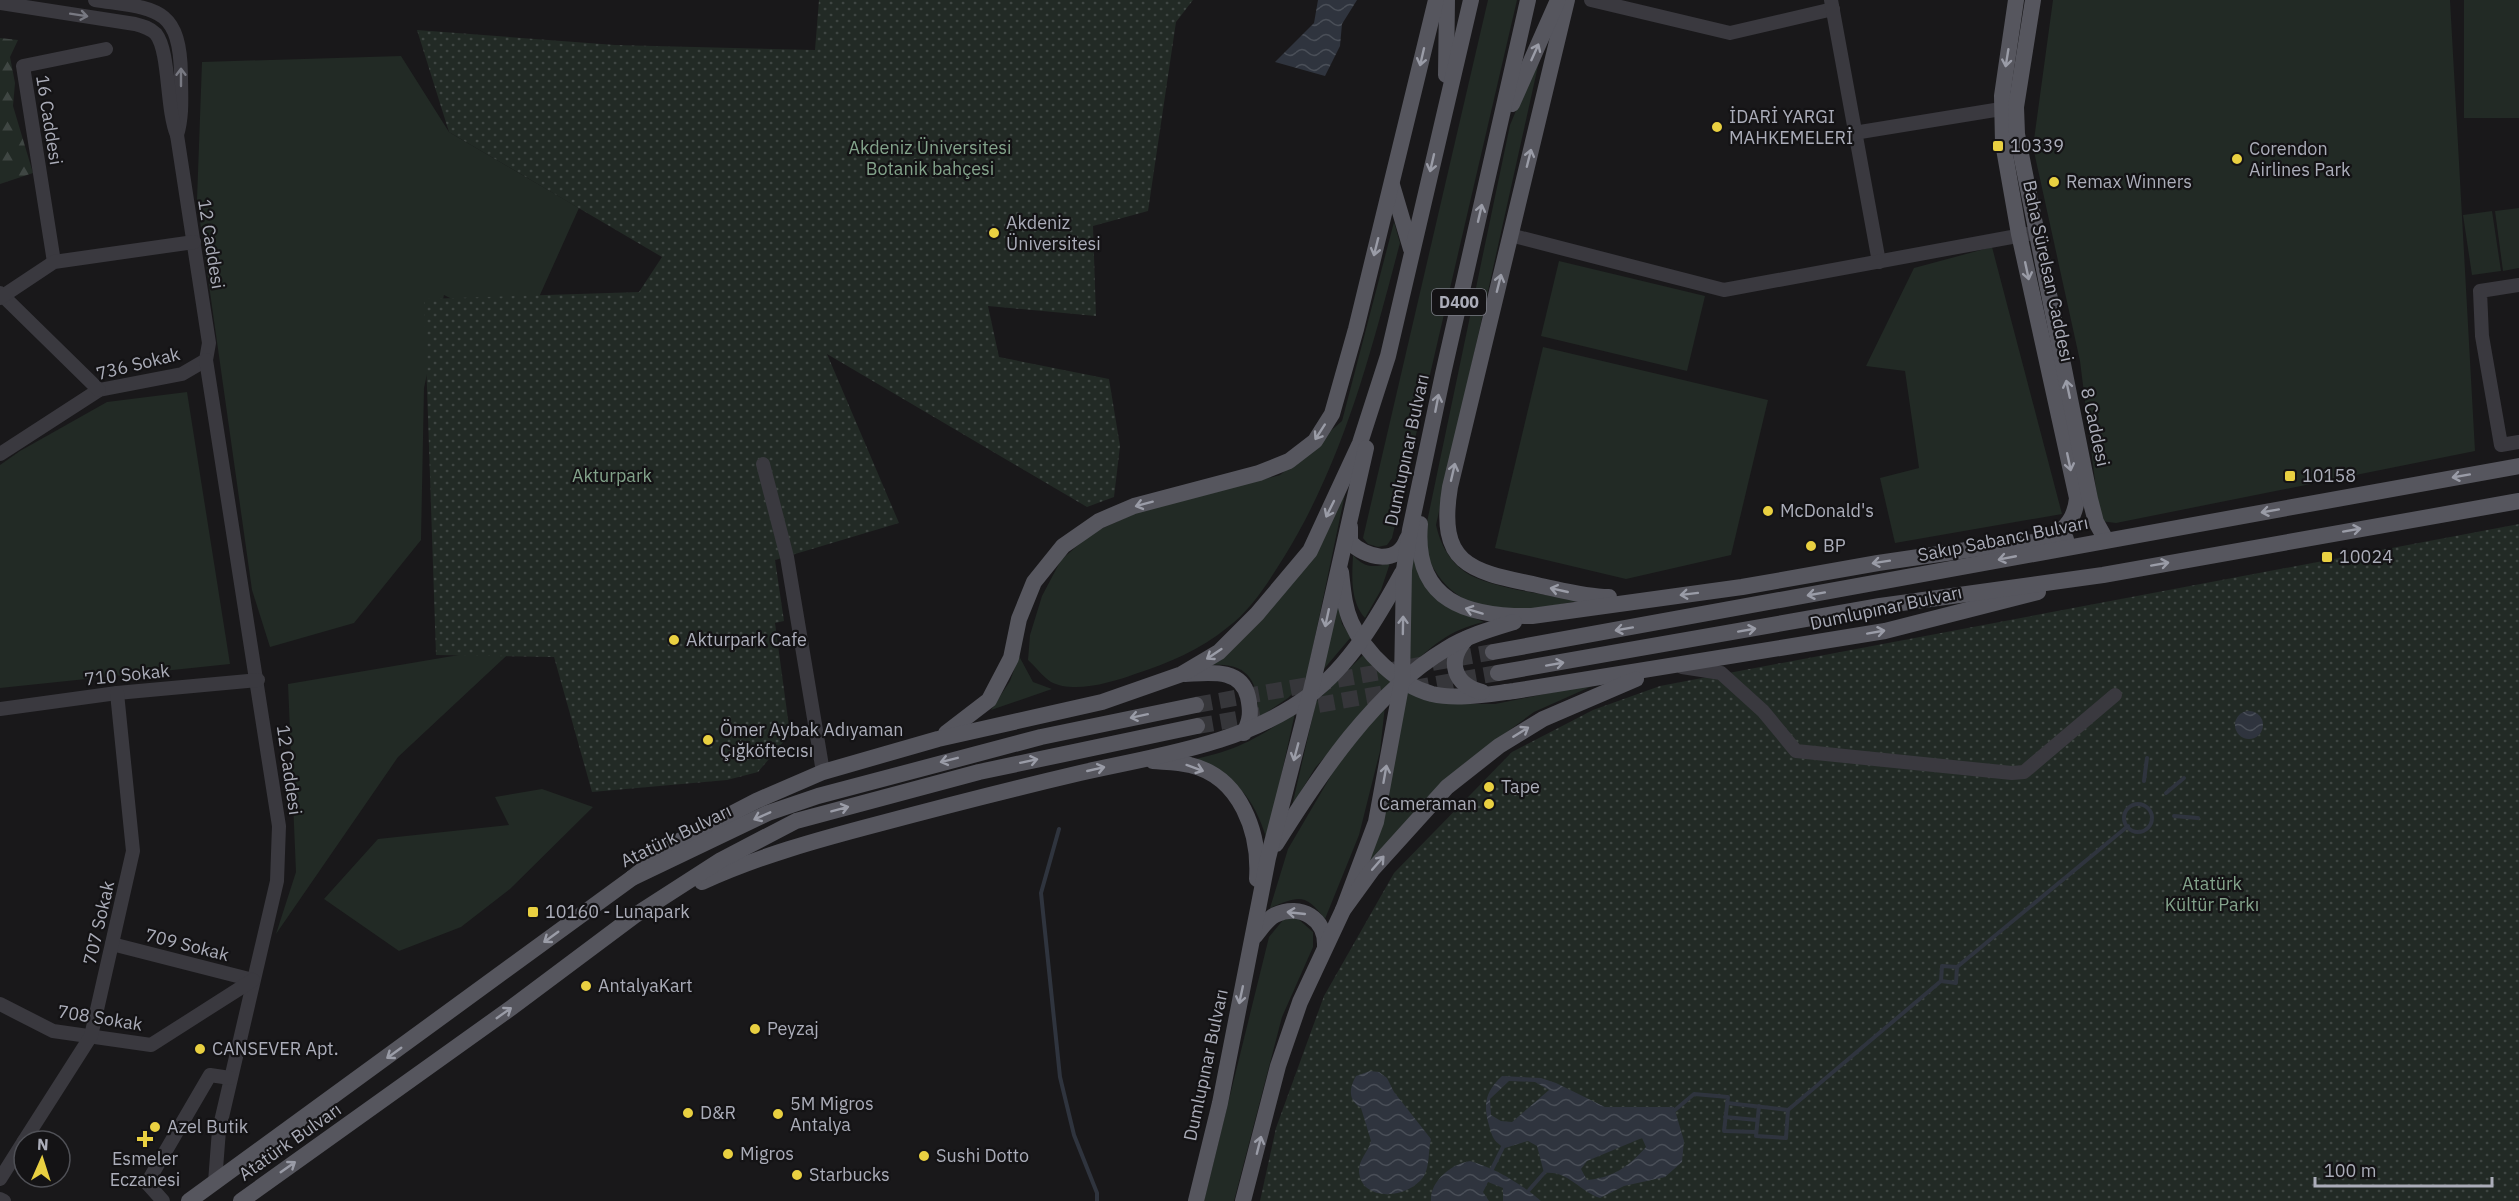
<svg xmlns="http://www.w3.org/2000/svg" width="2519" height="1201" font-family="'IBM Plex Sans',sans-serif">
	<defs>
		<pattern id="forest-firs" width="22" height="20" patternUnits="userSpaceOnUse" patternTransform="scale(1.5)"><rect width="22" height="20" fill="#222a25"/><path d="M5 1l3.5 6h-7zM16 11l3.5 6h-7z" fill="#3f4643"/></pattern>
		<pattern id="park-dots" width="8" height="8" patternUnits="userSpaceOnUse" patternTransform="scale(1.5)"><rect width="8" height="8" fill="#222a25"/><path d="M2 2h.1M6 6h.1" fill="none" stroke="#3f4643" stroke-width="1.8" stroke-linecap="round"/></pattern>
		<pattern id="water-waves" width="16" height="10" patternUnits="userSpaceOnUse" patternTransform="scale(1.5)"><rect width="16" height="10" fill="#2f343e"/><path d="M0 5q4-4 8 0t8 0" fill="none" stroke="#4a4f58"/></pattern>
	</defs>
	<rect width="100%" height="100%" fill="#19181a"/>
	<g fill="#222a25">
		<polygon points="1488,0 1517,0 1392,538 1387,545 1378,547 1368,544 1363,538"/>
		<polygon points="2053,0 2450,0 2475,451 2116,523 2100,521 2080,361 2033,147"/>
		<rect x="2464" y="0" width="55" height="118"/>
		<path d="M1542,48L1436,525C1440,543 1449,561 1465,572C1488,588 1550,595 1579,601C1557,604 1533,611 1510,611C1472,612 1436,587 1426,550C1424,542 1427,531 1427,522L1510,125Z"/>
		<polygon points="401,56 449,132 579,208 522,335 444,295 424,388 421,540 354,623 270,647 252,590 197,200 202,62"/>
		<polygon points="2519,208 2519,268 2503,271 2495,211"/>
		<polygon points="2492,211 2501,271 2472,275 2463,215"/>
		<path d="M1394,222L1400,243C1371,352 1344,460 1284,557C1269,581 1251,610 1228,627C1200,650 1169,663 1135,674C1113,682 1074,694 1051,682C1043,677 1035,666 1028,660L1030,635L1042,596L1061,560L1092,533L1136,513L1280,475L1342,421Z"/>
		<polygon points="1992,247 2062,514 1895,543 1880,478 1919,468 1905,371 1866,366 1914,268"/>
		<polygon points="1559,261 1705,296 1687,371 1541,336"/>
		<polygon points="1543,347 1768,400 1731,555 1626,579 1495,548"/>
		<polygon points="187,392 230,664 0,688 0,465 20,451 107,402"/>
		<path d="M1346,489L1306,680L1288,698L1258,718C1259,684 1250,662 1212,665C1272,619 1306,552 1346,489Z"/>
		<path d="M1413,534L1454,610L1484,622C1448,630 1431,647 1404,672Z"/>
		<path d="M1353,555C1364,568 1374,568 1390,563L1381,590L1365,618C1350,601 1352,576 1353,555Z"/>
		<polygon points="1337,599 1342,624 1351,637 1323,670"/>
		<polygon points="518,645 398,757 276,934 296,872 288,684"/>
		<polygon points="1365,653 1393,679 1315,768 1292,806 1316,702"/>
		<polygon points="1019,656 1033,682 1052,689 991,710 1010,681"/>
		<polygon points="1599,683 1534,712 1466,762 1367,868 1406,692 1449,704 1495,704"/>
		<path d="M1385,706L1380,751L1359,835L1325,919C1305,893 1299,896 1270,908L1288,849L1339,762Z"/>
		<path d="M1295,713L1267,840C1252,792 1236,779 1190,760C1236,751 1256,739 1295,713Z"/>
		<polygon points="542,789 593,807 510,889 461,927 399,951 324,899 378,839 509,825 495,797"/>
		<polygon points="1296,917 1313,932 1313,947 1282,1017 1234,1201 1204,1201 1269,937 1283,920"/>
	</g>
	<polygon fill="url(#forest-firs)" points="0,38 18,40 10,57 15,83 13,106 33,173 0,184"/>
	<g fill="url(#park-dots)">
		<polygon points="819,0 1193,0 1176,22 1148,211 1093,226 1096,316 988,306 999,357 1109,379 1120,446 1114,497 1087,507 827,354 899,523 775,560 784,621 775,623 790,734 758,772 727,780 592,792 554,657 436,655 424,299 639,292 662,257 449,132 417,30 615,45 815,50"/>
		<polygon points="2519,524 2519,1201 1260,1201 1276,1128 1324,996 1394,873 1512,752 1593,710 1660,686"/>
	</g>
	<g fill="url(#water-waves)" fill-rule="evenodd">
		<polygon points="1318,0 1357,0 1342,24 1340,46 1325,76 1275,62 1314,23"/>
		<circle cx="2249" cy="725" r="14"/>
		<path d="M1370,1071L1379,1072L1387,1078L1394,1092L1431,1139C1428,1151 1430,1165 1424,1176C1407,1201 1360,1201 1359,1171C1359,1159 1368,1152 1371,1141L1361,1108C1348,1100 1349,1088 1356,1076Z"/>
		<path d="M1502,1076L1541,1078L1556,1083L1605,1107H1674L1684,1141L1682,1162L1665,1177L1624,1186L1600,1198C1579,1191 1568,1170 1544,1173L1537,1146L1528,1141L1505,1148C1492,1141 1492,1135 1488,1122C1483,1102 1487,1090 1502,1076ZM1509,1081L1535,1082L1549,1090L1512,1122L1501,1121L1491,1115L1490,1099ZM1642,1138L1646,1147C1629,1166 1613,1178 1587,1180L1581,1169L1587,1161Z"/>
		<path d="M1470,1161C1495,1168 1523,1185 1541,1201H1503V1188L1488,1182L1483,1192L1489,1201H1431C1430,1181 1451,1164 1470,1161Z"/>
	</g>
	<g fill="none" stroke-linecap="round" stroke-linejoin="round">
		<g stroke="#2f343e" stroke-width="4">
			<polyline points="2144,781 2147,758"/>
			<polyline points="2166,793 2184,778"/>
			<circle cx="2138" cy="818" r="14"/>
			<polyline points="2174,816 2198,818"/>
			<polyline points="1059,829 1041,893 1060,1077 1074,1135 1097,1193 1097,1201"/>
			<polyline points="1941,981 1956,983 1957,967"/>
			<polyline points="1727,1103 1788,1110"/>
			<polyline points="1759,1106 1756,1136 1786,1138 1788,1110 1941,981 1942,966 1957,967 2128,826"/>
			<polyline points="1675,1110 1694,1094 1728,1097 1724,1131 1756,1132"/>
			<polyline points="1725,1117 1757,1120"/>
			<polyline points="1492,1169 1503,1147"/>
			<polyline points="1529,1190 1544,1173"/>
		</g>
		<g stroke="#36363a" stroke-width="16" stroke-dasharray="16 8" stroke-linecap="butt">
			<polyline points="1196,705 1493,652"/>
			<polyline points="1295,709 1498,673"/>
			<polyline points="1197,726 1261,715"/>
		</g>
		<g stroke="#3a393f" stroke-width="14">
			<path d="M95,0C154,9 180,5 181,75C181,95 183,115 177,135"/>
			<polyline points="1591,0 1730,33 1833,9"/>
			<polyline points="1831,0 1879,262"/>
			<path d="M0,3L135,24C143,26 150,28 156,34C170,52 166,109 177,135L209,343L206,360L182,374L99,390L0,454"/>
			<polyline points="1854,133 2001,109"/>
			<polyline points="1510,235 1724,290 2028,234"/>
			<polyline points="54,262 23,66 106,49"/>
			<polyline points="2519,285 2480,291 2482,336 2501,445 2519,442"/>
			<polyline points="0,293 99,390"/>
			<polyline points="0,298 54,262 194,242"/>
			<polyline points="206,360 279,826 277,881 219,1130 215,1182"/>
			<polyline points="763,464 787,557 823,772"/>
			<polyline points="1682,667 1721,673 1763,711 1796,751 2012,773 2024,772 2115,695"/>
			<polyline points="0,709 117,693 258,680"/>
			<polyline points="112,944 253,980"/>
			<polyline points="0,1004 53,1031 151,1045 253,980"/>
			<polyline points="24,1141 91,1036 133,851 117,693"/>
			<polyline points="0,1179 24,1141"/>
			<polyline points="0,1199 4,1201"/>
			<polyline points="163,1201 147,1183 210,1075 230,1078"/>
		</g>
		<g stroke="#56565e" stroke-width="16">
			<path d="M1567,0L1450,487C1437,566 1471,571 1537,585C1561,590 1585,597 1609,597"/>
			<path d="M2016,0L2002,96L2003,143L2019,234L2077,498C2075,518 2067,526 2053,538"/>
			<polyline points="2033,0 2016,107 2017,134 2090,499 2096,522 2106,540"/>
			<polyline points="1446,75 1447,0"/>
			<polyline points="1512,104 1558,0"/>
			<polyline points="1392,185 1411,249"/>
			<path d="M1420,524C1413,602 1468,617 1532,616L1742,587L1878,563L1994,546L2066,539"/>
			<path d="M1350,527V542C1365,558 1398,566 1407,539"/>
			<path d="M1341,572C1343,589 1344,606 1351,622C1365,653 1398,685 1432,694C1457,700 1489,694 1514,691L1885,631L2038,592"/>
			<path d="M1466,639C1446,661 1454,685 1482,692"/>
			<polyline points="1493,652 2519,466"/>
			<polyline points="1498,673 1880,606 2103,575 2519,501"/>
			<path d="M1185,674C1208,673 1241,667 1248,697C1251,711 1251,719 1244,733"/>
			<polyline points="946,733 989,700 1011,658 1019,619 1034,582 1063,546 1099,521 1134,506 1259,473 1289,461 1315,441 1332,414 1356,329 1436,0"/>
			<path d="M1153,761C1165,762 1179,762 1190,765C1241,777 1260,833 1257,879"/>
			<path d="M1276,844C1320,774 1374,692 1446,649C1467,636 1491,629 1514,622"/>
			<polyline points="632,878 677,842 756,801 823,772 938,739 1102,702 1182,674 1219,652 1257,614 1310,551 1360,443 1388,356 1471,0"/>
			<path d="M702,882C759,856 817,840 878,824C945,806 1012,789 1080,773C1159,755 1243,745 1310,695C1350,665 1378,617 1402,573"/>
			<polyline points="1343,910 1376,822 1402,681 1404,570 1410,530 1443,374 1528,0"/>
			<path d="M1255,936C1261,929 1267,919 1275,915C1301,903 1326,919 1325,946"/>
			<polyline points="189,1201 632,878 768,813 818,796 1041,737 1196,705"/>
			<polyline points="241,1201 511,1008 634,916 721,860 796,821 979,772 1197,726"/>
			<polyline points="1196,1201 1220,1103 1268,858 1310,695 1366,448"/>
			<polyline points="1243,1201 1278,1066 1300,1002 1343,910 1372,870 1447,787 1499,746 1543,719 1636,679"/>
		</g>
	</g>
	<defs><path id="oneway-shaft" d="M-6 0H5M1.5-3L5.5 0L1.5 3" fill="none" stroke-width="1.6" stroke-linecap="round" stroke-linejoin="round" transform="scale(1.5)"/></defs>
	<g stroke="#787982">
		<use href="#oneway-shaft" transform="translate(79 15) rotate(9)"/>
		<use href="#oneway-shaft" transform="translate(181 77) rotate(-90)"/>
	</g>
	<g stroke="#9a9ca7">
		<use href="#oneway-shaft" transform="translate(1535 52) rotate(-66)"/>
		<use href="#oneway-shaft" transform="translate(1422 57) rotate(103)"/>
		<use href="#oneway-shaft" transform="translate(2007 58) rotate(99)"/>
		<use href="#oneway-shaft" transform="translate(1529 158) rotate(-76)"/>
		<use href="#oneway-shaft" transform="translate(1432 163) rotate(103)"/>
		<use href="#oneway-shaft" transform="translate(1480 213) rotate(-77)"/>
		<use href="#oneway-shaft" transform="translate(1376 247) rotate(104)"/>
		<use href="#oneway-shaft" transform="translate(2027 271) rotate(78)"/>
		<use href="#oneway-shaft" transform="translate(1499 283) rotate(-76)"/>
		<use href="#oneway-shaft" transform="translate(2068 389) rotate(-102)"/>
		<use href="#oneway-shaft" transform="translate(1437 403) rotate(-79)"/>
		<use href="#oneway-shaft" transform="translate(1320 432) rotate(123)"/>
		<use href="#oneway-shaft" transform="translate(2069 462) rotate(78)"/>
		<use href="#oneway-shaft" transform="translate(1453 472) rotate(-77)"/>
		<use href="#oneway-shaft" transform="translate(2461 476) rotate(170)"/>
		<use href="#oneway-shaft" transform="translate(1144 504) rotate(165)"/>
		<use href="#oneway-shaft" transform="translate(1330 509) rotate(116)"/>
		<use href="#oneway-shaft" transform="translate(2270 511) rotate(170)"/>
		<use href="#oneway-shaft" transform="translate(2352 530) rotate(-10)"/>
		<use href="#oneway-shaft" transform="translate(2007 558) rotate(169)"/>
		<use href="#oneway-shaft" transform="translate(1881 562) rotate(171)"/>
		<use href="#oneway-shaft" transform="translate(2160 564) rotate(-10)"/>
		<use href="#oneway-shaft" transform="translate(1559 590) rotate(-167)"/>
		<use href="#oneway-shaft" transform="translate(1689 594) rotate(173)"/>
		<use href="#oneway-shaft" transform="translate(1816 594) rotate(170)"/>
		<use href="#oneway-shaft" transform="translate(1474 611) rotate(-163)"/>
		<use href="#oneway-shaft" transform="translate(1327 618) rotate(102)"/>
		<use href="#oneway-shaft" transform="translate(1403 625) rotate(-89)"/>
		<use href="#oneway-shaft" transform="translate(1624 629) rotate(170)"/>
		<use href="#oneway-shaft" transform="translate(1747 630) rotate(-10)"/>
		<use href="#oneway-shaft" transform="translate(1876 632) rotate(-10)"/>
		<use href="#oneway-shaft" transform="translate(1214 654) rotate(146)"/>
		<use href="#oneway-shaft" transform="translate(1555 664) rotate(-10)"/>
		<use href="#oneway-shaft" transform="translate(1139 716) rotate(168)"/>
		<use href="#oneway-shaft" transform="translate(1521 732) rotate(-32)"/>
		<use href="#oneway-shaft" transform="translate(1296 752) rotate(105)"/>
		<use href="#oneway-shaft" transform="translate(949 760) rotate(166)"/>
		<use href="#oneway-shaft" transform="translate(1029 761) rotate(-12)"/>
		<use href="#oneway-shaft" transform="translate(1195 768) rotate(20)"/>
		<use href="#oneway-shaft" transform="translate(1096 769) rotate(-13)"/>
		<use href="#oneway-shaft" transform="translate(1385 774) rotate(-80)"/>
		<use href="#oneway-shaft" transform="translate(840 809) rotate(-15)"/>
		<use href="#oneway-shaft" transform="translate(762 816) rotate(156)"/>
		<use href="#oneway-shaft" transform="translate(1378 863) rotate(-49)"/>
		<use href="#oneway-shaft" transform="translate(1296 913) rotate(-174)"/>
		<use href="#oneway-shaft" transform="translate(551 937) rotate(144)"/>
		<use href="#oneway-shaft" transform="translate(1241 995) rotate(102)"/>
		<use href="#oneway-shaft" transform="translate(504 1013) rotate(-35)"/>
		<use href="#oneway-shaft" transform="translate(394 1053) rotate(144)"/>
		<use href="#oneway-shaft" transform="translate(1259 1145) rotate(-76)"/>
		<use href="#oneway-shaft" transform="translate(288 1167) rotate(-35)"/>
	</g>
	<g fill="#e9d041" stroke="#141315" stroke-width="2">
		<circle cx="1717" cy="127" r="6"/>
		<rect x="1992" y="140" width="12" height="12" rx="3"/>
		<circle cx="2237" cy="159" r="6"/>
		<circle cx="2054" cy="182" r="6"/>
		<circle cx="994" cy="233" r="6"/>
		<rect x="2284" y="470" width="12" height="12" rx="3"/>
		<circle cx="1768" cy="511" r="6"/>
		<circle cx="1811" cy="546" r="6"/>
		<rect x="2321" y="551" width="12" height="12" rx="3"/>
		<circle cx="674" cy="640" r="6"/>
		<circle cx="708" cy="740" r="6"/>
		<circle cx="1489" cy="787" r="6"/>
		<circle cx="1489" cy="804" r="6"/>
		<rect x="527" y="906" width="12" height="12" rx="3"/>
		<circle cx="586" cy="986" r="6"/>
		<circle cx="755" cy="1029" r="6"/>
		<circle cx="200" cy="1049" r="6"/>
		<circle cx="688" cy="1113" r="6"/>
		<circle cx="778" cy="1114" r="6"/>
		<circle cx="155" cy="1127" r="6"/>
		<path d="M142 1130h6v6h6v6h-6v6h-6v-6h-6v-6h6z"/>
		<circle cx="728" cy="1154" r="6"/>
		<circle cx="924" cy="1156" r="6"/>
		<circle cx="797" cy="1175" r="6"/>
	</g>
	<g text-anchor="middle" stroke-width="4.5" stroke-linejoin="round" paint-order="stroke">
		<rect fill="#141315" stroke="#7e7f88" stroke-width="1.5" x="1432" y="289" width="54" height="26" rx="4.5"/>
		<g font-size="16" font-weight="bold" fill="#abadb9">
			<text x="1459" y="308">D400</text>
		</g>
		<g font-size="18" fill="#abadb9" stroke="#141315" text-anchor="start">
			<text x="1729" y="123">İDARİ YARGI<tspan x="1729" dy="21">MAHKEMELERİ</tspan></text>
			<text x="2010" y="152">10339</text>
			<text x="2249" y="155">Corendon<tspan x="2249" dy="21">Airlines Park</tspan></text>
			<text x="2066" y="188">Remax Winners</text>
			<text x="1006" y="229">Akdeniz<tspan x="1006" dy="21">Üniversitesi</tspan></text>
			<text x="2302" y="482">10158</text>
			<text x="1780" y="517">McDonald's</text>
			<text x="1823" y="552">BP</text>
			<text x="2339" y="563">10024</text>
			<text x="686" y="646">Akturpark Cafe</text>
			<text x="720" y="736">Ömer Aybak Adıyaman<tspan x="720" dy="21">Çığköftecısı</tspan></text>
			<text x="1501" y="793">Tape</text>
			<text x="1477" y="810" text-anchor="end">Cameraman</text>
			<text x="545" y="918">10160 - Lunapark</text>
			<text x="598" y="992">AntalyaKart</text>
			<text x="767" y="1035">Peyzaj</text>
			<text x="212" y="1055">CANSEVER Apt.</text>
			<text x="790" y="1110">5M Migros<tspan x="790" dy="21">Antalya</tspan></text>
			<text x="700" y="1119">D&amp;R</text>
			<text x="167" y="1133">Azel Butik</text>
			<text x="740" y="1160">Migros</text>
			<text x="936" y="1162">Sushi Dotto</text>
			<text x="145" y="1165" text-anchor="middle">Esmeler<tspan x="145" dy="21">Eczanesi</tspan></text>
			<text x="809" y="1181">Starbucks</text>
		</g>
		<g font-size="18" fill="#abadb9" stroke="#141315">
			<text transform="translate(49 120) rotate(81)" y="6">16 Caddesi</text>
			<text transform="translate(211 244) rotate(81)" y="6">12 Caddesi</text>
			<text transform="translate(2048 271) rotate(78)" y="6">Baha Sürelsan Caddesi</text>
			<text transform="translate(138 364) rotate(-14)" y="6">736 Sokak</text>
			<text transform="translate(2095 427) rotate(78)" y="6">8 Caddesi</text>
			<text transform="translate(1407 450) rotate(-78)" y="6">Dumlupınar Bulvarı</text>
			<text transform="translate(2003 539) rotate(-11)" y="6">Sakıp Sabancı Bulvarı</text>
			<text transform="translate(1886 608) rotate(-12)" y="6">Dumlupınar Bulvarı</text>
			<text transform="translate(127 675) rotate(-6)" y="6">710 Sokak</text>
			<text transform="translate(289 770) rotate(82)" y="6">12 Caddesi</text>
			<text transform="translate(676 836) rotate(-26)" y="6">Atatürk Bulvarı</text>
			<text transform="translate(99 923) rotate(-77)" y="6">707 Sokak</text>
			<text transform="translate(187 945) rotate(14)" y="6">709 Sokak</text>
			<text transform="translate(100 1018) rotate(9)" y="6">708 Sokak</text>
			<text transform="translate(1206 1065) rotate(-78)" y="6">Dumlupınar Bulvarı</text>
			<text transform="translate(290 1142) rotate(-35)" y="6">Atatürk Bulvarı</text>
		</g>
		<g font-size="18" fill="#83a38b" stroke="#141315">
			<text x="930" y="154">Akdeniz Üniversitesi<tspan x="930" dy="21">Botanik bahçesi</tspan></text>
			<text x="612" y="482">Akturpark</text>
			<text x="2212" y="890">Atatürk<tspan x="2212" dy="21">Kültür Parkı</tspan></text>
		</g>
	</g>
	<g transform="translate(42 1159) rotate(3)"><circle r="28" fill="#141315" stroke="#505157" stroke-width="1.5"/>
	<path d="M0-4.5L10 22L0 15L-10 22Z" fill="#e9d041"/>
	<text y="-9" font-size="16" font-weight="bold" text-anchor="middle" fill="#abadb9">N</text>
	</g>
	<path d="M2315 1177v9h177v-9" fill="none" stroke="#abadb9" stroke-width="3"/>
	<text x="2324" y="1177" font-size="18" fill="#abadb9" stroke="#141315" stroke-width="4.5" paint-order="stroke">100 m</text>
</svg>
